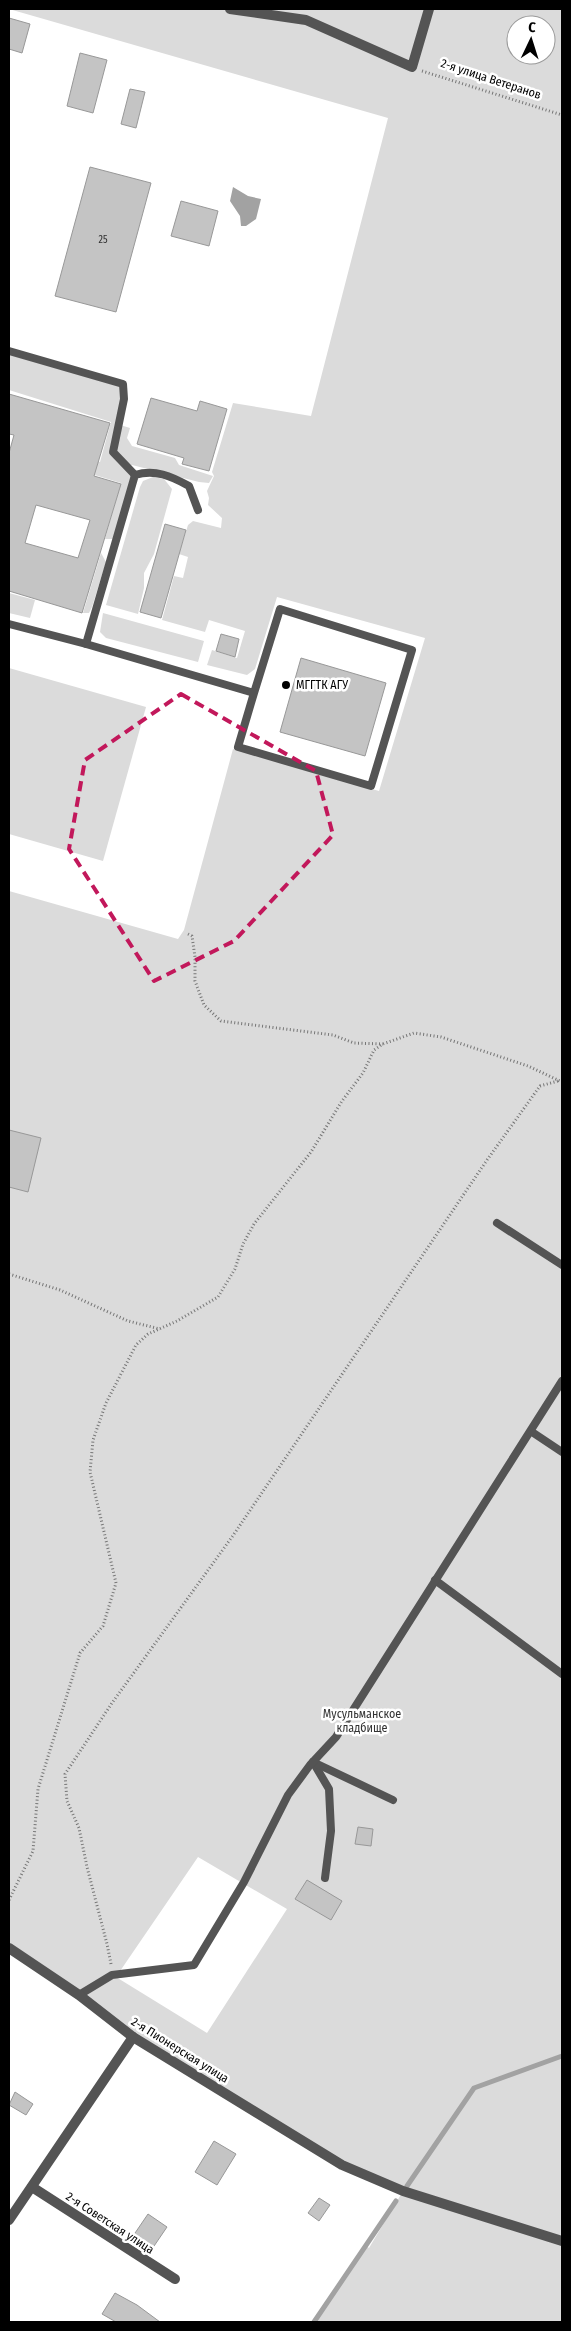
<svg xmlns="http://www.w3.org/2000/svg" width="571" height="2331" font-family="'Fira Sans Condensed',sans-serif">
	<rect width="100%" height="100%" fill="#fff"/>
	<g fill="#dbdbdb" fill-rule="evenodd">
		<path d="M9,9H562V2322H314L366,2246L369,2248L403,2191L342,2165L133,2037L9,1948V891L178,939L184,930L233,749L379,791L425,638L277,597L255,669L247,675L207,665L212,650L237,658L245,631L209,620L205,632L162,620L174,576L183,578L188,557L179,554L188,525L193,521L221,528L222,518L208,505L209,498L207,491L214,476L212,472L233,403L311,416L388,118ZM516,25H546V55H516ZM198,1857L287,1909L207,2033L116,1977Z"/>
		<polygon points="9,353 121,385 122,398 117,424 130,428 127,438 132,446 175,458 179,465 213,476 209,483 199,482 132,465 126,468 132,475 113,539 105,539 121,483 39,458 43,445 100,462 111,422 9,390"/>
		<polygon points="153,477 164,479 172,489 154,554 144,573 144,588 138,614 106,605 140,487 143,481"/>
		<polygon points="101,553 106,562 92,607 89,613 83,613"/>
		<polygon points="9,593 35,600 30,618 9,613"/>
		<polygon points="103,613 204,641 198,662 106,638 100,632"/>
		<polygon points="9,668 146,707 103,861 9,834"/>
	</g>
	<polygon fill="#a2a2a2" points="233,187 248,196 261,199 256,219 246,226 241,226 240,216 230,201"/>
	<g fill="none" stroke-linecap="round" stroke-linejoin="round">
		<g stroke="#a2a2a2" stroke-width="5">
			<polyline points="407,2186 474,2088 562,2056"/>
			<polyline points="314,2322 396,2201"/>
		</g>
	</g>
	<g fill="#c4c4c4" stroke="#989898" fill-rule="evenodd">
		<polygon points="9,18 30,24 22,53 9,49"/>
		<polygon points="80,53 107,60 93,113 67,106"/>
		<polygon points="130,89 145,92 136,128 121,124"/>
		<polygon points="90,167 151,183 116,312 55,296"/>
		<polygon points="181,201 218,211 209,246 171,236"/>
		<path d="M9,394L110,423L94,476L121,484L82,613L9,591V453L14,435L9,434ZM36,505L90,520L78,558L25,543Z"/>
		<polygon points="151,398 197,411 200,401 227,409 209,471 182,464 184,458 137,444"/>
		<polygon points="165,524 186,530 161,618 140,612"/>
		<polygon points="221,634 239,639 235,657 216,651"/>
		<polygon points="301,658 386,683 365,756 280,732"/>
		<polygon points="9,1130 41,1138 28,1192 9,1187"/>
		<polygon points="358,1827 373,1829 371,1846 355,1844"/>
		<polygon points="307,1880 342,1901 331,1920 295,1899"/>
		<polygon points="15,2092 33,2104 26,2115 9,2105"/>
		<polygon points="214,2141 236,2154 217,2185 195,2172"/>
		<polygon points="319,2198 330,2205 319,2221 308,2213"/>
		<polygon points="148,2214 167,2227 152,2249 133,2236"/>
		<polygon points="115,2293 137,2305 160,2322 116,2322 102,2314"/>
	</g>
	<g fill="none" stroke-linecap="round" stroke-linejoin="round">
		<g stroke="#767676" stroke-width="3" stroke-dasharray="1 2.5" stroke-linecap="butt">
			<polyline points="422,71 562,115"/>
			<polyline points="188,934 192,936 195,957 195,981 204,1005 221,1021 333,1035 354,1043 383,1044"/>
			<polyline points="9,1274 60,1290 128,1321 160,1329"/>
			<polyline points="9,1900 33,1851 38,1789 80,1653 103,1626 116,1583 90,1472 93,1440 106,1403 136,1345 148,1334 177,1321 218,1297 235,1269 243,1244 254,1224 311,1152 342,1101 363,1073 374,1050 383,1044 414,1033 441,1037 528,1066 562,1082"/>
			<polyline points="111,1964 107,1944 87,1867 79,1828 67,1801 65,1774 112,1703 232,1537 487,1160 540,1086 558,1081"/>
		</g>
		<g stroke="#545454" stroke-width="8">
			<polyline points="9,351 123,384 124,399 113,452 135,475"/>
			<polyline points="9,624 86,644 254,693 238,747 371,786 412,650 280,609 254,693"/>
			<path d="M86,644L135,475C155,469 171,476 189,486L198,510"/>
			<polyline points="497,1223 562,1265"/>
			<polyline points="532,1432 562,1452"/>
			<polyline points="435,1580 562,1674"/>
			<polyline points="313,1762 329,1789 331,1831 325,1878"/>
			<polyline points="313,1762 393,1800"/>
			<polyline points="79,1995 112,1975 194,1965 244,1882 288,1795 310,1765 336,1737 562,1381"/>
		</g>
		<g stroke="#545454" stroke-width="10">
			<polyline points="230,9 306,20 412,67 429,9"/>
			<polyline points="9,1948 79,1995 133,2037 342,2165 403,2191 562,2241"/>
			<polyline points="32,2187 175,2279"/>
			<polyline points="9,2220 133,2037"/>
		</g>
	</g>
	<path fill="none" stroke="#c2185b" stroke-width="4" stroke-dasharray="10 6" stroke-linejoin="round" d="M181,694L316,771L333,835L234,941L154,981L69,849L85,760Z"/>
	<circle fill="#000" stroke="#fff" stroke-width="2" cx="286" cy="685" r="5"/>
	<g text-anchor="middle" stroke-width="5" stroke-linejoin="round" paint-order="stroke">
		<g font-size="10" fill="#313131">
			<text x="103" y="243">25</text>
		</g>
		<g font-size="12" fill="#000" stroke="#fff">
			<text transform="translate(491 79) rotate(18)" y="4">2-я улица Ветеранов</text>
			<text transform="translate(180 2050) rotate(32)" y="4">2-я Пионерская улица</text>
			<text transform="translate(110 2223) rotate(33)" y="4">2-я Советская улица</text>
		</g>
		<g font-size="12" fill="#000" stroke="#fff" text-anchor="start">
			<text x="296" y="689">МГГТК АГУ</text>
		</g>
		<g font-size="12" fill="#323232" stroke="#fff">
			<text x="362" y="1718">Мусульманское<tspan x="362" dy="14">кладбище</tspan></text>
		</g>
	</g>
	<rect width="571" height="2331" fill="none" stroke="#000000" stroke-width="20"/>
	<g transform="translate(531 40) rotate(4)"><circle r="24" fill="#ffffff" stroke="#999999"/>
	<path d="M0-4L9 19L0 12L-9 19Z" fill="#000000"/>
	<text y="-8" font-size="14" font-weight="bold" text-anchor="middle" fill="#000000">С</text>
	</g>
</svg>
